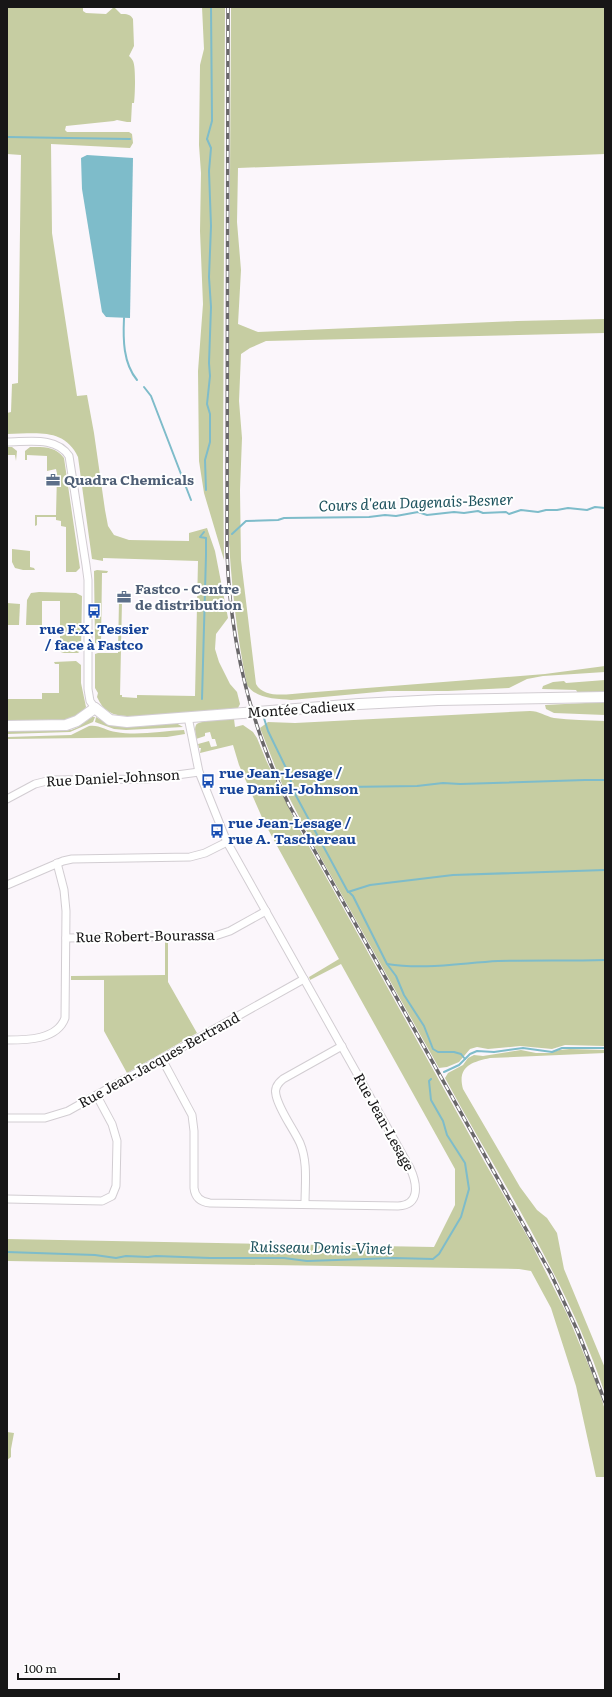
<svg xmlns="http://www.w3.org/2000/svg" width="612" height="1697" font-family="Literata,serif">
	<rect width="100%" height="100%" fill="#fbf6fb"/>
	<g fill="#c6cda2">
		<path d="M7,7H80L83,8V11L86,13L106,14L114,7L121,14C127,14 130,14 133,19L134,46L129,56C131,58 132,59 133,61C136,67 135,96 134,103H132L131,122H127L117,120L114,121L66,126L65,130L67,132H129L132,134L133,143L130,148L51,144L52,233L77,396L87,395L94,433L105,510L108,526L114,535L129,540L189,541V533L207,528L215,551L228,618L216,634L215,649L219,662L230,684L237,692L240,704L238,708L128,717L127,716C113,716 103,711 97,697L98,693L95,688V654L98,653H118L119,600L122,601L120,695H122V697L137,698V695L195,696L198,561L103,558V561L92,559L78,457C64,427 35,434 7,434V413L11,412L12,384L18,383L21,155L7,154Z"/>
		<polygon points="202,7 225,7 223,474 224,560 204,493 199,461 198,371 203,304 200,231 201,173 199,145 200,65 204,49"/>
		<path d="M231,7H605V154L238,168L237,222L241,270L238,324L258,332L517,321L605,319V333L266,341L250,348L241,354L239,401L242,438L240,490L241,560L256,684C264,699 288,694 303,693L545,674L605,666V672L543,676L527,679L509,688L448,691H388L291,700C276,699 256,699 247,685C236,632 231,580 228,526Z"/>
		<polygon points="7,447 12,447 17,451 16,461 15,455 7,455"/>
		<path d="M30,447C44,447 55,446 64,458L80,568L76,572H66V527L61,526V521L56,520V517H37V525L35,526V515H56L57,474L56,469L47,471V456L27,455V460H25V451Z"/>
		<polygon points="12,549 30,551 30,567 34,568 35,570 23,570 15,568 12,562"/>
		<polygon points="97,570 108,571 107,573 102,573 101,642 106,642 107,645 95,643 94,571"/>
		<polygon points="39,592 76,593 82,596 81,650 78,653 64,653 54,650 55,648 60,648 60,601 42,601 42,625 26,625 27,600 31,593"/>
		<polygon points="7,603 20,604 19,625 7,625"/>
		<path d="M76,661L81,665V683L86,707C83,713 75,718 68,720L7,721V699H42V693H59V664H55L54,662Z"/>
		<polygon points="605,680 605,692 578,693 576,690 542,689 543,686 553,682 564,681 566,683"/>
		<polygon points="605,702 605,715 554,713 546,709 545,705"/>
		<path d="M530,711C539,711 545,716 554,718C570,720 588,720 605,721V1046L565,1045L552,1049L520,1046L488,1049L477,1047L470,1049L459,1062L447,1067L439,1068L316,849L282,784L260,728L268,722L295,723Z"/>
		<polygon points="92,717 95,717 93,722 70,732 7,734 7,731 71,730 78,727"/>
		<path d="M96,717C121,733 148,725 176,723L183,727L126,730L114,729L95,722Z"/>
		<path d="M234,719L235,727L243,725L253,732L257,738L266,760L296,823L484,1161L530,1241L567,1314L599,1390L605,1410V1477H596L576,1386L551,1308L531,1271L519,1269L7,1261V1239L434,1247L455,1205V1169L341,964L310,980L309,977L339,959L264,822L239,765L233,745L200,753L201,748H199L198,744L209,741L211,747L217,746L215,739H212L210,732L205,733V736L196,739C196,734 194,729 196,725C199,720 227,719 234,719Z"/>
		<path d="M89,726C98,724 107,731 116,732C138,736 162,731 184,730L185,734L167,737L7,739V737L71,735Z"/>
		<polygon points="165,942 168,942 168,982 197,1033 127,1073 104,1031 104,980 71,980 71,976 165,975"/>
		<path d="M570,1049L605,1050V1053L490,1058C471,1062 457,1067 463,1089L520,1187L537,1210L547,1218L557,1233L564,1269L605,1368V1394C568,1281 501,1182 445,1078L448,1073L463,1065L468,1058L474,1055L483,1056L521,1050L536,1053H550L559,1050Z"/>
		<polygon points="7,1432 14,1433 11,1449 11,1457 7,1460"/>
	</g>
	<polygon fill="#7ebcca" points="87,155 133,158 130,318 106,317 102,312 82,189 81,158"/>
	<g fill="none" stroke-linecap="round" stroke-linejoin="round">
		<g stroke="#7ebcca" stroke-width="2">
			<polyline points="7,137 130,139"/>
			<polyline points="207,139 212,121 211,7"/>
			<path d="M124,318C123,339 123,363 137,380"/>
			<polyline points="144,387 151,396 191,500"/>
			<polyline points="206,490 205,460 210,442 210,414 207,404 210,376 209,363 211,307 209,277 211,226 209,171 211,148 207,139"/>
			<polyline points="232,534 246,521 278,520 284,518 369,517 385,515 396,516 418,512 427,515 454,512 464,513 478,511 483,513 506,512 509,514 521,510 538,512 546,510 557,510 568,508 587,510 595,507 605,508"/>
			<polyline points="202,699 206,555 206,538 200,537 204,532"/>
			<polyline points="263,715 268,731 288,772 294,792"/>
			<polyline points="605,780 585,780 460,784 443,783 417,786 345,787 294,792 348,892 370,885 453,875 605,870"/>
			<polyline points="349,892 353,896 387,964 396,976 404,995 424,1026 433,1049 438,1052 454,1052 461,1054 465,1059"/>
			<path d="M387,964C424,970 461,963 498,961C533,960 569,961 605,960"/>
			<polyline points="444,1072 459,1065 470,1054 477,1051 494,1052 523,1048 552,1052 562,1048 605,1048"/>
			<polyline points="7,1252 95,1255 116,1258 126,1256 148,1257 156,1256 210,1258 284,1258 307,1261 394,1258 433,1259 439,1254 461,1217 469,1189 465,1163 447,1135 443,1121 431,1100 429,1081 431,1079"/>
		</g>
		<defs>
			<g id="street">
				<path d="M7,442C28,442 56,436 69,456L86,565L88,580V689L90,701L95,708"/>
				<polyline points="7,799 35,784 51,780 147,779 199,772"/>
				<polyline points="7,885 63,861 72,859 190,857 205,853 227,842"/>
				<polyline points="66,938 215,936 230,931 266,911"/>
				<path d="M7,1040C27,1040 57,1040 65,1018L66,911L64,890L57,863"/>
				<path d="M162,1059L192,1115L194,1131V1188C195,1197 200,1202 210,1203L398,1206C421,1205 417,1183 410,1168L227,842L199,772L188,717"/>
				<polyline points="7,1118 45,1118 68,1111 304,979"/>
				<polyline points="7,1199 102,1201 112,1196 116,1186 117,1141 112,1124 97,1096"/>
				<path d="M305,1204C305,1184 308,1162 300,1143C293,1128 279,1110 276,1095C274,1088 278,1083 283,1079L342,1046"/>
			</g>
			<polyline id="secondary" points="7,726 66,725 77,721 95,708 110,720 127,722 359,704 438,700 605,697"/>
		</defs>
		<use href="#street" stroke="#d2cdd2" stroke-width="9"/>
		<use href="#secondary" stroke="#d2cdd2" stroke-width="12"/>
		<use href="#street" stroke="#fff" stroke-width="7"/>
		<use href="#secondary" stroke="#fff" stroke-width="10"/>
		<defs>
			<path id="rail" d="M228,7L227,552C230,641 250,725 289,805L551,1274L578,1332L605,1402"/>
		</defs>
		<use href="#rail" stroke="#6a686a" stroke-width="3.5"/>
		<use href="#rail" stroke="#fff" stroke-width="2" stroke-dasharray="6" stroke-linecap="butt"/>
	</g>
	<defs>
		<symbol id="office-bare" viewBox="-9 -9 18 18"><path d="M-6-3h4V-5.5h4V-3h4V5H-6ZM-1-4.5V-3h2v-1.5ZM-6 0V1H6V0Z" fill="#5c6f8a" stroke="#fff" stroke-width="2.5" paint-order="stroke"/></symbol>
		<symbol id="bus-bare" viewBox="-9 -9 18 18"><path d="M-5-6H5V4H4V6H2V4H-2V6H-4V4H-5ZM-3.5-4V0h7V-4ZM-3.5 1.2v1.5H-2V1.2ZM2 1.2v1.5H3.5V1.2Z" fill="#1a4fb4" stroke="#fff" stroke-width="2.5" paint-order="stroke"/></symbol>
	</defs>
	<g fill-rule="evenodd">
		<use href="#office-bare" x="43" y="470" width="20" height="20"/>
		<use href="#office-bare" x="114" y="587" width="20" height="20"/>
		<use href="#bus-bare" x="84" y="601" width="20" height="20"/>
		<use href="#bus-bare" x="198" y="771" width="20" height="20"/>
		<use href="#bus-bare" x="207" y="821" width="20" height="20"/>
	</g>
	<g text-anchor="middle" stroke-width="4" stroke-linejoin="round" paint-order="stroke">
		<g font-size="14" font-weight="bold" fill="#4e5e75" stroke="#fff" text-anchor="start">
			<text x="64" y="485">Quadra Chemicals</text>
			<text x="135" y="594">Fastco - Centre<tspan x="135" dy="16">de distribution</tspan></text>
		</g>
		<g font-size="14" font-weight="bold" fill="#164399" stroke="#fff" text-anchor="start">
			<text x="94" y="634" text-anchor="middle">rue F.X. Tessier<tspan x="94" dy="16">/ face à Fastco</tspan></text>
			<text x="219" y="778">rue Jean-Lesage /<tspan x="219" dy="16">rue Daniel-Johnson</tspan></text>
			<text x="228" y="828">rue Jean-Lesage /<tspan x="228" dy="16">rue A. Taschereau</tspan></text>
		</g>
		<g font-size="14" fill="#171617" stroke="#fff">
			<text transform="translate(301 709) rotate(-4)" y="5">Montée Cadieux</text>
			<text transform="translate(113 778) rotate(-3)" y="5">Rue Daniel-Johnson</text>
			<text transform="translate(145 936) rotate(-1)" y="5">Rue Robert-Bourassa</text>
			<text transform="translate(159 1060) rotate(-29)" y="5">Rue Jean-Jacques-Bertrand</text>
			<text transform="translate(384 1122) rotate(61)" y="5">Rue Jean-Lesage</text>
		</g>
		<g font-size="15" font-style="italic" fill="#1d525d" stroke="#fff">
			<text transform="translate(416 503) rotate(-2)" y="5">Cours d'eau Dagenais-Besner</text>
			<text transform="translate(321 1248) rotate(1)" y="5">Ruisseau Denis-Vinet</text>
		</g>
	</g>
	<rect width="612" height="1697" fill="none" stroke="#171617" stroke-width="16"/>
	<path d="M18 1673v6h101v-6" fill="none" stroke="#171617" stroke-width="2"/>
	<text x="24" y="1673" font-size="12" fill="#171617" stroke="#ffffff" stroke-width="3" paint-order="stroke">100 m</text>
</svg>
